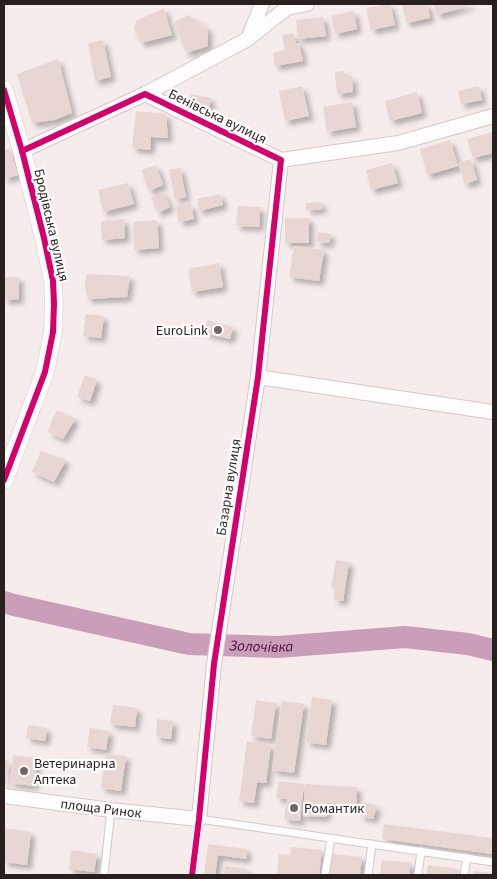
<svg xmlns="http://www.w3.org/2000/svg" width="497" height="879" font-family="'Source Sans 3',sans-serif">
	<defs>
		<filter id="shadow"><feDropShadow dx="4.5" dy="4.5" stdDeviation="2.5" flood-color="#0004"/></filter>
	</defs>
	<rect width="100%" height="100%" fill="#f7ecec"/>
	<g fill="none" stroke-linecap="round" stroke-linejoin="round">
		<path stroke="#ca9eb8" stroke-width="22" id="s1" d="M4,602L14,605L189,644L278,647L405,637L468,644L493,650"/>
	</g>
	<g fill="#e8d6d2" filter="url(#shadow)">
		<polygon points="390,4 395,25 371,30 366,8"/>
		<polygon points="402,4 427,4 430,18 406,23"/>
		<polygon points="434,4 471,4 471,5 437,15"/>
		<polygon points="164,8 172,35 141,43 134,29 136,21"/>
		<polygon points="354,11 357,29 335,34 331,16"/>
		<polygon points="189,15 208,29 208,46 186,53 174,22"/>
		<polygon points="323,17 326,36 298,39 296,20"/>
		<polygon points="293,33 296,44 299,43 303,61 275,66 273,53 285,50 282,35"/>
		<polygon points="103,40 111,77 95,81 88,43"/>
		<polygon points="58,59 72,113 54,120 32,123 17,74"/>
		<polygon points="344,71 345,77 352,76 353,92 337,94 335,72"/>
		<polygon points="302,86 309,116 285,121 279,91"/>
		<polygon points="479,86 482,100 461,104 458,91"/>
		<polygon points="417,92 422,113 390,121 385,101"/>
		<polygon points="191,94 211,98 209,108 189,104"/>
		<polygon points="352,102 356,127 327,132 323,107"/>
		<polygon points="136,111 166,114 168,138 151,137 150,150 132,148"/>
		<polygon points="492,132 493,138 493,153 473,158 467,139"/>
		<polygon points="450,140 458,166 427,175 420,149"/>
		<polygon points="10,148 18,175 4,179 4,150"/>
		<polygon points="471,159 477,180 465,184 458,163"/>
		<polygon points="392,163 398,183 371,190 366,170"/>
		<polygon points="156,165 163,185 149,191 141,170"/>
		<polygon points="180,168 186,197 175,199 169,170"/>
		<polygon points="128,183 134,204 103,212 98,190"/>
		<polygon points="163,192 170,207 158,213 151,198"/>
		<polygon points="220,194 223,205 199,211 197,199"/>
		<polygon points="322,202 322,209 306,210 306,203"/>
		<polygon points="191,204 194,219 179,222 176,206"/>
		<polygon points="238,206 260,207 259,227 236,226"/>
		<rect x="285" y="218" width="24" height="25"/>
		<polygon points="124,219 125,238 102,240 101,221"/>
		<polygon points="157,220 159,248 134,250 133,222"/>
		<polygon points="318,232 331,234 329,243 316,242"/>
		<polygon points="294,246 324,250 319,281 289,277"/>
		<polygon points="219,263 223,287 192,292 188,269"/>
		<polygon points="86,274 130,276 127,297 88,299 85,286"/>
		<polygon points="4,277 19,277 19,299 4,300"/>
		<polygon points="86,314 104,316 101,338 83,336"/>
		<polygon points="207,320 233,327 230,339 204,333"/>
		<polygon points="85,375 97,380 90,401 77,397"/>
		<polygon points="57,410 75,419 63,439 48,432 52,420"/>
		<polygon points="41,451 66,460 54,482 32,472"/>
		<polygon points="336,560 349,562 343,601 334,600 335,588 331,587"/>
		<polygon points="312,697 332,700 326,745 306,742"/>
		<polygon points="256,700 276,703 271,739 251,736"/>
		<polygon points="282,701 304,704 294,773 272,770"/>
		<polygon points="113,705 137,708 135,727 110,724"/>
		<polygon points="157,719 173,721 171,739 156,737"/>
		<polygon points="28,725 47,728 45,741 26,738"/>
		<polygon points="90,728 109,731 106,750 87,747"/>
		<polygon points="247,741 271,745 266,783 257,782 254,803 239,801"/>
		<polygon points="105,754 126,756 121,791 101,788"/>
		<polygon points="13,755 37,758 34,786 10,783"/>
		<polygon points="4,760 9,761 6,784 4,784"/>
		<polygon points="279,781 304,784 300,821 284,819 287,799 276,798"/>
		<polygon points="305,784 357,787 356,805 327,803 326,817 303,816"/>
		<polygon points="363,802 377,806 373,819 360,816"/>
		<polygon points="384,824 493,838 493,854 382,839"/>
		<polygon points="4,828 31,832 27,865 4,862"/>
		<polygon points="208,844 247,849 246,859 218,855 215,875 204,875"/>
		<polygon points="291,847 322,850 319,875 277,875 279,854 290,855"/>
		<polygon points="71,850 97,854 94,872 69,869"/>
		<polygon points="332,854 362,857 360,875 329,875"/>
		<polygon points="382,860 411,863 409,875 380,875"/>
		<polygon points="428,865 459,869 458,875 426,875"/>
		<polygon points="225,866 247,869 246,875 224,875"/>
		<polygon points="473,871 493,873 493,875 473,875"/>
	</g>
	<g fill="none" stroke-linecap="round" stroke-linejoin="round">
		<defs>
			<g id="service">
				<polyline points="104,875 111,810"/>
				<polyline points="192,875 199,819 493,862"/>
				<polyline points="325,875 331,838"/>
				<polyline points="368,875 372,844"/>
				<polyline points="418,875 421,851"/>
				<polyline points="464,875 467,858"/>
			</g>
			<g id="minor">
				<polyline points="249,38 287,8 307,4"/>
				<polyline points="145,94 281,160 398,143 493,116"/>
				<polyline points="22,151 145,94 248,39 262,4"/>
				<polyline points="258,377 493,412"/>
				<polyline points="4,796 111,810 199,819 214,664 258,377 281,160"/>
			</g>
			<polyline id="tertiary" points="4,90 22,151 44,238 53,281 54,304 53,332 45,372 4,480"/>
		</defs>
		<use href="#service" stroke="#d3c8c8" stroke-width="9"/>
		<use href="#minor" stroke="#d3c8c8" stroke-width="16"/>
		<use href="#tertiary" stroke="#d3c8c8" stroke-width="19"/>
		<use href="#service" stroke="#fefcfc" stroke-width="7"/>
		<use href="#minor" stroke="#fefcfc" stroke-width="14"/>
		<use href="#tertiary" stroke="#fefcfc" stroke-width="18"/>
		<defs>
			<g id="cycleway">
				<polyline points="4,90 22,151 44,238 53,281 54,304 53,332 45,372 4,480"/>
				<polyline points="22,151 145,94 281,160 258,377 214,664 199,819 192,875"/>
			</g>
		</defs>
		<use href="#cycleway" stroke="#fff" stroke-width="9"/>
		<use href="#cycleway" stroke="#d6006c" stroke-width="6"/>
	</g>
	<g fill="#726767" stroke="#fff" stroke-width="2">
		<circle cx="218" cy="330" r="5"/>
		<circle cx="24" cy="771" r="5"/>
		<circle cx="294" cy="808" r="5"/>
	</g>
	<g text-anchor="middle" stroke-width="4.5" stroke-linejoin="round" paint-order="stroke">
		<g font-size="14" fill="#2a1f1f" stroke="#fff">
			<text transform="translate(218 116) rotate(26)" y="5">Бенівська вулиця</text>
			<text transform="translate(52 225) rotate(77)" y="5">Бродівська вулиця</text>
			<text transform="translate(228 487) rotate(-81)" y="5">Базарна вулиця</text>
			<text transform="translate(101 808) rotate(7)" y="5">площа Ринок</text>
		</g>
		<g font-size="14" fill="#2a1f1f" stroke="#fff" text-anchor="start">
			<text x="208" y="335" text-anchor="end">EuroLink</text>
			<text x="34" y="768">Ветеринарна<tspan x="34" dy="16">Аптека</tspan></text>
			<text x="304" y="813">Романтик</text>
		</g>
		<g font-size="15" font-style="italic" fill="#51093f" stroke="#fff">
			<text dy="5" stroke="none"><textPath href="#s1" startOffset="262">Золочівка</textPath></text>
		</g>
	</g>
	<rect width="497" height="879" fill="none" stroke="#2a1f1f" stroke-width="10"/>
</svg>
